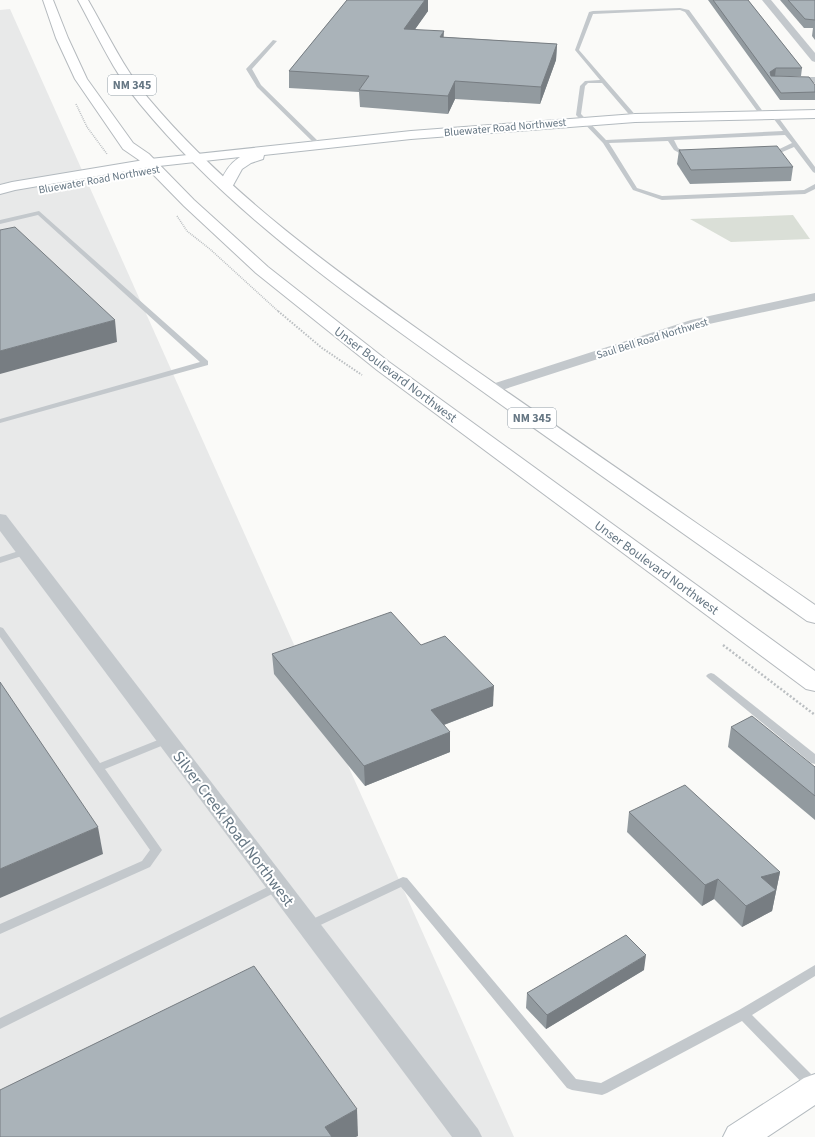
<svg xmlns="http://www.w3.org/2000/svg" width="815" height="1137" font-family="'Source Sans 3',sans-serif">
	<rect width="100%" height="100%" fill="#fafaf8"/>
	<polygon fill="#e8e9e9" points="10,9 514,1137 0,1137 0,10"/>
	<polygon fill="#dadfd7" points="793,215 810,239 731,242 690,219"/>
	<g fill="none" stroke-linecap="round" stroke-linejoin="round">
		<defs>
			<g id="secondary">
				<path d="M815,110V118L635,122L411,139L264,155L263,159L251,163L242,169L231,189L226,190L221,189L219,186C223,174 229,164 240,157L150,167L15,190L0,194V185L12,182L150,159L411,131L635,114Z"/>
				<polygon points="815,1074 815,1105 767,1137 723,1137 728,1127 804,1078"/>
			</g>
			<g id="primary">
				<polygon points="43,0 53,0 68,38 87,79 133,143 149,154 194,200 268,267 389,362 815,671 815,691 806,689 377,370 256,273 184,206 139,160 123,149 75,79 56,38"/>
				<path d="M78,0H88C107,33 124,69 148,98C237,204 353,283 464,362C581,444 698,524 815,605V623L807,621C689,537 571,455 454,371C342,291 228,211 140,104C114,73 97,35 78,0Z"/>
			</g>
		</defs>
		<use href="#secondary" stroke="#b3babf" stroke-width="2"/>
		<use href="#primary" stroke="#b5babe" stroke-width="2"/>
		<g stroke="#bbbfc2" stroke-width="1.5" stroke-dasharray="1 1" stroke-linecap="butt">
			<polyline points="76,104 87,127 107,154"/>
			<polyline points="177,216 187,231 211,250 279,312"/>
		</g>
		<polyline stroke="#bbbfc2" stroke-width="2" stroke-dasharray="1.5 1.5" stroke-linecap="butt" points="278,311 322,348 362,375"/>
		<polyline stroke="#bbbfc2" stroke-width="2.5" stroke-dasharray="2 2" stroke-linecap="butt" points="723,645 815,715"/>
		<g fill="#c3c8cc" fill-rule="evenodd">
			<polygon points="680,8 689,10 764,113 764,115 760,115 685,12 680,10 593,14 579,50 638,118 633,119 602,83 588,83 585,86 581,114 606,140 783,131 770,114 775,113 815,167 815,173 813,172 794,147 773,156 769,156 769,154 792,143 785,135 674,140 678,148 690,155 691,156 688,158 674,150 668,141 609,143 637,188 662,196 804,190 815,184 815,189 805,194 662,200 633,190 603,143 576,115 580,86 585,81 600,80 575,50 589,12 593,11"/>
			<polygon points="273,40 277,41 252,69 261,85 320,143 320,145 316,145 257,87 246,69"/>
			<polygon points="39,211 208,361 208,365 0,423 0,419 200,362 38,215 0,224 0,220"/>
			<polygon points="25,549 28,550 29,552 28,554 0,563 0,557"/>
			<polygon points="0,627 3,628 100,763 163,738 171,738 172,740 171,742 105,769 162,850 150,867 0,934 0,924 142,861 150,850 0,637"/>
			<polygon points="711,673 714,674 815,754 815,764 811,763 708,678 706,676 708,674"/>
			<polygon points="403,877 407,878 576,1079 601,1083 739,1010 815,965 815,976 752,1015 815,1078 815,1093 810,1091 742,1021 607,1093 602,1095 572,1090 567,1088 401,887 312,929 308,931 304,929 302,926 304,923"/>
			<polygon points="278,882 282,883 284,886 282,889 0,1029 0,1018"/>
		</g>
		<g fill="#c3c8cc" fill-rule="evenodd">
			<polygon points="762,0 771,0 815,53 815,62 812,61"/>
			<polygon points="786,77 815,77 815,83 782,82 781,80"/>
			<polygon points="815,293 815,301 700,326 496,392 491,394 486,392 483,389 486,386 691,320"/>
			<polygon points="0,514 6,515 478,1129 482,1137 452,1137 0,531"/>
		</g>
		<use href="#secondary" fill="#fff" fill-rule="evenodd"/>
		<use href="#primary" fill="#fff" fill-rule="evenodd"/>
	</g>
	<g fill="#929a9f">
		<polygon points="347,0 428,0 428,11 415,29 444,37 557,44 556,60 540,104 455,99 448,114 360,107 359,92 289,88 289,71"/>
		<polygon points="708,0 748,0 802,68 801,76 775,76 815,85 815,100 780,100"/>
		<polygon points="780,0 815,0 815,28 804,28"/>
		<polygon points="813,28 815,28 815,40 812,36"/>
		<polygon points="679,150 793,167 791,181 690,184 677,164"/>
		<polygon points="421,645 493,706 444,725 450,752 365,786 274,674 272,654"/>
		<polygon points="731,727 815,767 815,820 728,747"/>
		<polygon points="629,812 780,872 772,911 742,927 714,899 702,906 627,832"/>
		<polygon points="644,970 546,1029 526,1008 527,993"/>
	</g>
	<g fill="#777d82">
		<polygon points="425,0 428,0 428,11 404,45 404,29"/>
		<polygon points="444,31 443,47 440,37"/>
		<polygon points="557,44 556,60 540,104 541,87"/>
		<polygon points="776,68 775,76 770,78 770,72"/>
		<polygon points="455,81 455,99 448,114 448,96"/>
		<polygon points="115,320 117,342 0,374 0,351"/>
		<polygon points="494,686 493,706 430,730 431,710"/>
		<polygon points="450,732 450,752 365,786 364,766"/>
		<polygon points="98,827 103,854 0,898 0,869"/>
		<polygon points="780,872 772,911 742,927 746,906 761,877"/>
		<polygon points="718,879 714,899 702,906 705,885"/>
		<polygon points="646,955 644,970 546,1029 547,1015"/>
		<polygon points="357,1109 358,1136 356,1137 326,1137 325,1127"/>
	</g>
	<g fill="#aab3b9" stroke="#777d82">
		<polygon points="347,0 425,0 404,29 444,31 440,37 557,44 541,87 455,81 448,96 359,90 369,76 289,71"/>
		<polygon points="713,0 748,0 802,68 776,68 770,72 771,76 809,77 815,85 815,92 781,93"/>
		<polygon points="788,0 815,0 815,20 805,19"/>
		<polygon points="777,146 793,167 691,170 679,150"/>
		<polygon points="15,227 115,320 0,351 0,230"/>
		<polygon points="391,612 421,645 445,636 494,686 431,710 450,732 364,766 272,654"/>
		<polygon points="0,682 98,827 0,869"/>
		<polygon points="752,716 815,767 815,796 731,727"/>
		<polygon points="685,785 780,872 761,877 776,890 746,906 718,879 705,885 629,812"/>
		<polygon points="626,935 646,955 547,1015 527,993"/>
		<polygon points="254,966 357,1109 325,1127 332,1137 0,1137 0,1090"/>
	</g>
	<g text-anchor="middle" stroke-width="4" stroke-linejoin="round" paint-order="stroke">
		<g font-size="11" fill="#657683" stroke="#fff">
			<text transform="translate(505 127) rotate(-5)" y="4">Bluewater Road Northwest</text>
			<text transform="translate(99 179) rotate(-10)" y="4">Bluewater Road Northwest</text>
			<text transform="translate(652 338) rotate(-17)" y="4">Saul Bell Road Northwest</text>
		</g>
		<g fill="#fff" stroke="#939fa8" stroke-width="1">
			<rect x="108" y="75" width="48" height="20" rx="3"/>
			<rect x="508" y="408" width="48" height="20" rx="3"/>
		</g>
		<g font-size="12" font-weight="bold" fill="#657683">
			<text x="132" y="89">NM 345</text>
			<text x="532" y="422">NM 345</text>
		</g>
		<g font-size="13" fill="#657683" stroke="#fff">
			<text transform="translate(396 374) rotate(37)" y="5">Unser Boulevard Northwest</text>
			<text transform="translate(657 567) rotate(36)" y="5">Unser Boulevard Northwest</text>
		</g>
		<g font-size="16" fill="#657683" stroke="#fff">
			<text transform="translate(234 828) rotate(53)" y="6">Silver Creek Road Northwest</text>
		</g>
	</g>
</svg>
